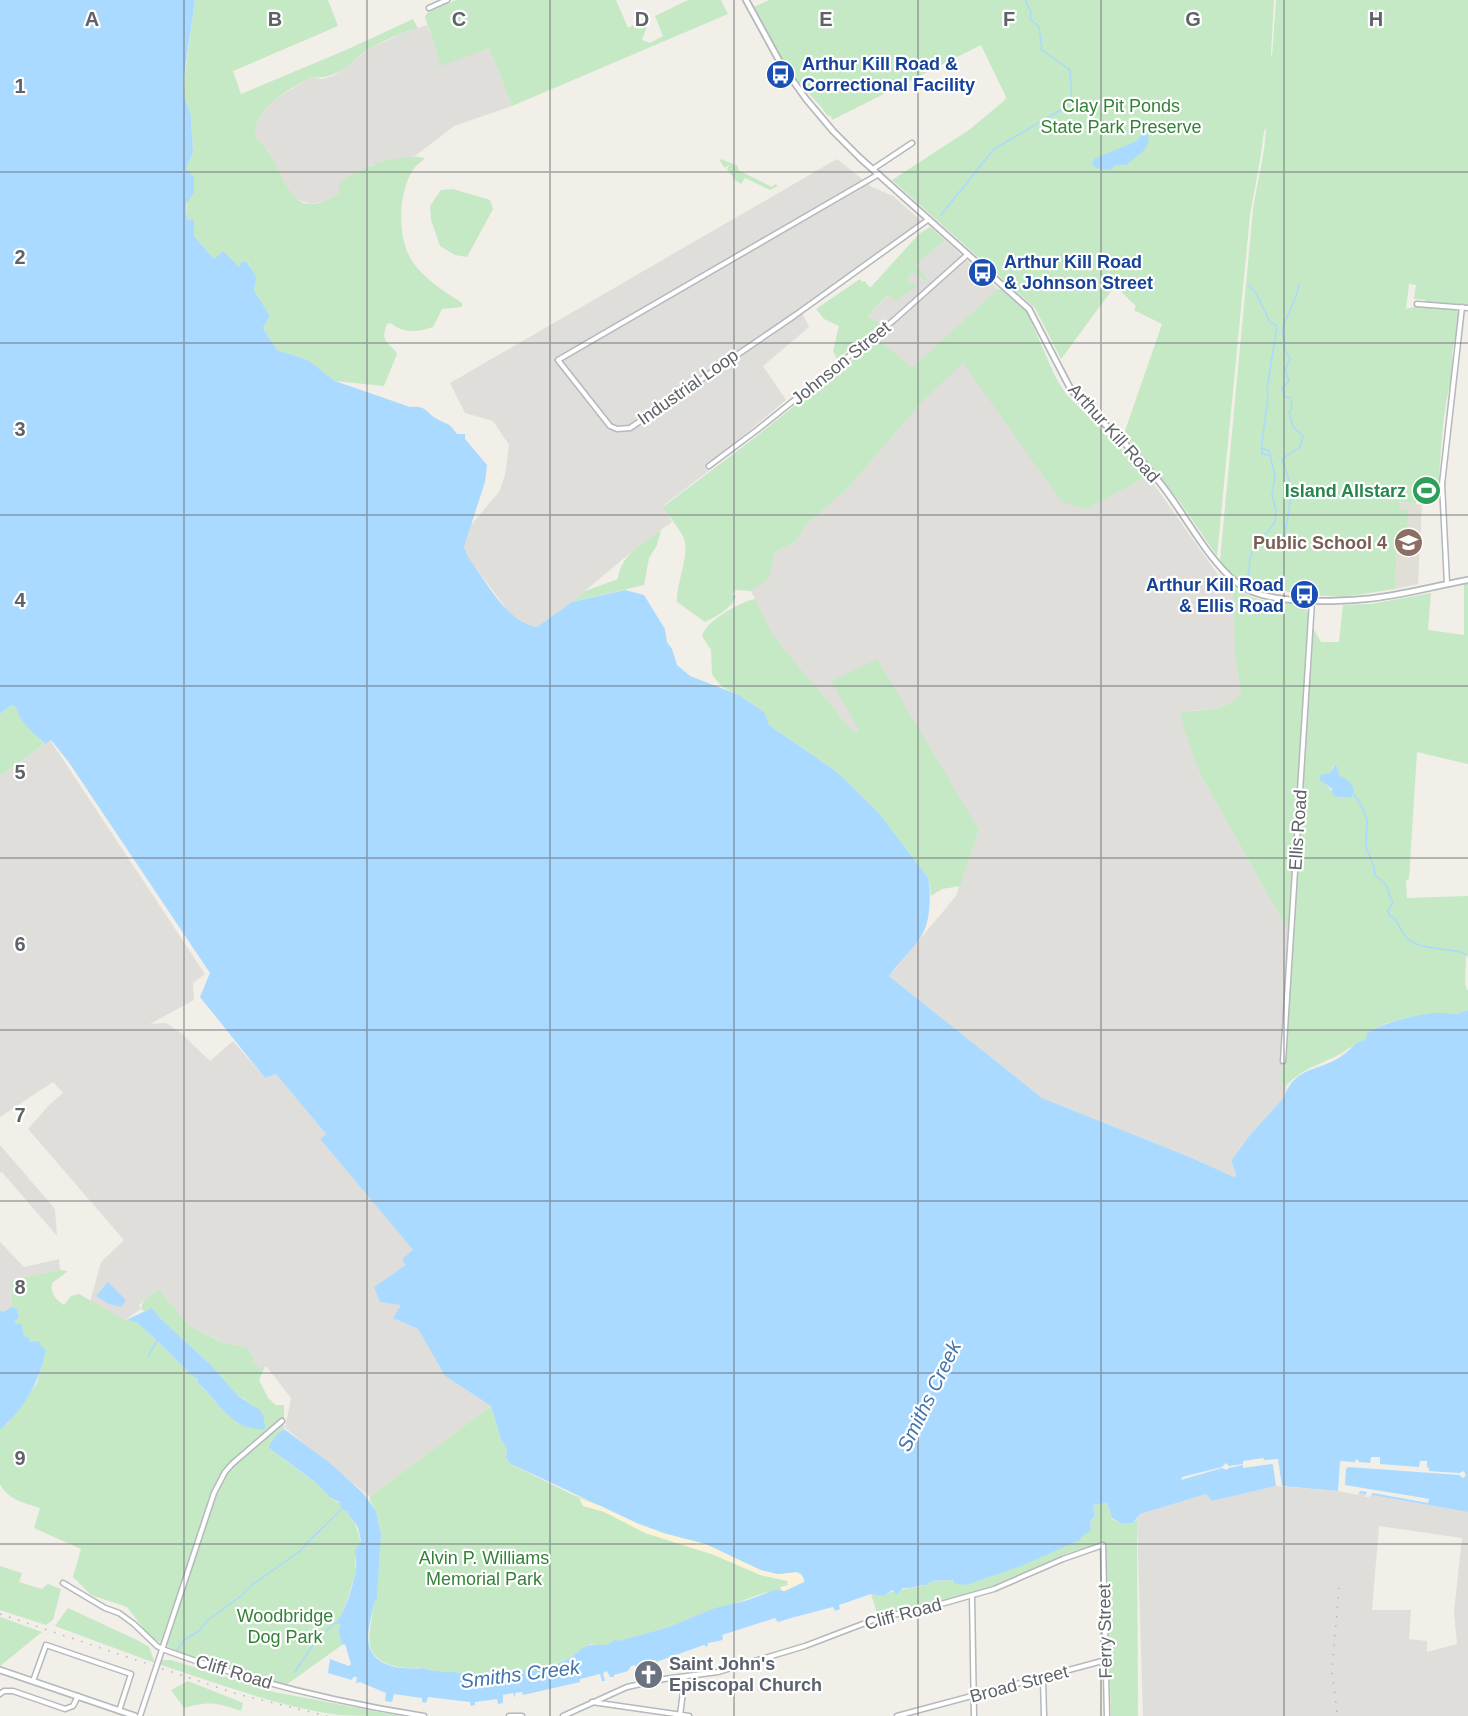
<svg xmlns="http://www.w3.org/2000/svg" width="1468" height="1716" font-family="Arial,sans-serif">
	<rect width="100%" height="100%" fill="#f1efe8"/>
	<g fill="#e0deda" fill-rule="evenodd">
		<polygon points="427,25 441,65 489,48 512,106 454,126 415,156 371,165 338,194 326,201 311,204 301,201 291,195 268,150 255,137 255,129 260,117 271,102 311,77 321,79 333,76 371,48 403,33"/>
		<polygon points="837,159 872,187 893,196 926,225 802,313 809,327 763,366 786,400 708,465 711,469 663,506 672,522 642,543 572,602 537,627 528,626 511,615 468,557 464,547 471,525 499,492 505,475 509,445 493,421 465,413 450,383"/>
		<polygon points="945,240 998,289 912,369 878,339 878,321 868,319 871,312 889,295 917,285 908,281 909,274 916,273 924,281 926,280 916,265"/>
		<polygon points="963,362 1034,460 1087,509 1148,476 1221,579 1233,591 1235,656 1241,693 1237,699 1224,706 1211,709 1181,712 1200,774 1290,934 1280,1060 1284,1061 1280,1082 1286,1086 1286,1090 1284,1097 1250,1135 1231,1161 1236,1174 1234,1177 1192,1158 1042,1098 889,976 956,896 979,830 859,730 854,733 773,635 751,591 768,578 775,552 795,542 805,526 848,488 924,400"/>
		<polygon points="50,740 205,974 193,983 194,1000 150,1024 166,1023 181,1033 210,1061 233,1041 265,1078 276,1074 326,1134 320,1139 413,1250 407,1265 374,1287 402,1305 393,1318 418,1329 445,1376 491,1406 370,1497 285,1428 291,1398 266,1366 260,1370 252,1360 246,1347 222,1342 188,1325 159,1289 139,1305 141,1309 125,1320 90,1302 101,1262 124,1240 28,1129 49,1105 63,1093 53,1082 0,1117 0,776"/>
		<polygon points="0,1145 55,1209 57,1236 2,1172 0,1173"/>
		<polygon points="0,1242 24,1267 59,1259 60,1270 11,1280 12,1307 3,1312 0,1310"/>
		<path d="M1276,1486L1360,1493L1468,1512V1716H1143L1137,1519L1140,1514L1206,1494L1212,1501ZM1379,1526L1462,1538L1454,1612L1457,1644L1427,1652V1641L1409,1639L1411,1610H1372Z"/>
	</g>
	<polygon fill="#e1ded6" points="1399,501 1422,505 1418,584 1395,589"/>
	<g fill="#c5e8c5" fill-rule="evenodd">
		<path d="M195,0H328L338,26L233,71L241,94L346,50L413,19L418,28C401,33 384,40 369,49C350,62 336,81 311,77C288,91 255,105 255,137C259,141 265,146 268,151C288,180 290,224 338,194L341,181C362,167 399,152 425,158C421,162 415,166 412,171C398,196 397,237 412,261C424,279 444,291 462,303V307L442,309L433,327C418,332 404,334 391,323L387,324C379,344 390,342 397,354L384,386L335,381L308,360L277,350L263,328L270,316L254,290L255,277L248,262L242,261L240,267L214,259L194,236V220H187L186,169L193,152L191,115L184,96L185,74Z"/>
		<polygon points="456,0 616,0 628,28 650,18 642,40 650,43 663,36 655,16 688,0 721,0 728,14 512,106 489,48 441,66 425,17 427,13"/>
		<path d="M769,0H1274L1271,54L1272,57L1276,0H1468V306L1425,303V300L1414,299L1416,285L1409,284L1406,309L1418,306L1456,309C1464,317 1455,337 1453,348C1451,357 1455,367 1452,376C1443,408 1441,446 1439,481L1419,479L1416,504L1399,501V509H1408L1407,524L1398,523L1407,525L1406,539H1397L1395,589L1344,597L1291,594C1283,587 1273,593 1263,592C1247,589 1228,574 1220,560L1253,210C1257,182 1265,156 1266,128L1264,131L1261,154L1250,215L1217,556L1180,502L1124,434L1162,324L1134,310L1136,306L1115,286L1061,359L1035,308L892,180L969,130L1005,100L1006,97L981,45L832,120L831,116H828C816,99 801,87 789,69C775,50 766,27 754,7Z"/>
		<polygon points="721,159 738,166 738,170 772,187 775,184 778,186 770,190 745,178 741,184 736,181 727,169 730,164 725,168 720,161"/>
		<polygon points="453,189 490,200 493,209 467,257 455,255 440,246 431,220 430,206 441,190"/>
		<polygon points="930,227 945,240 916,265 927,279 924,281 916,273 909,274 908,281 918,285 896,301 888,295 871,312 868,318 878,321 878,326 837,359 833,351 839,326 824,319 816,309 860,279 862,282 865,281 868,286 871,287 919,234"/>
		<path d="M998,289H1001L1027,312L1055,376L1066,394L1148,476L1087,509L1062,502L963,363L924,400L848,488L805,526L795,542L775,552L769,578L751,591L736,590L732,594L736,596C732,609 716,616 705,622L677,602C676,583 690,555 684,539C682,532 668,515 663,507L753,439L878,339L912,368Z"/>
		<path d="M661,530L657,545L649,558L644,585L572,602L585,591L618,579C620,556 643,542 661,530Z"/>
		<path d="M1464,584H1468V764L1417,752L1409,879L1406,880L1407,898L1468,896V958L1466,955L1465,984L1468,991V1010C1453,1017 1450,1012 1435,1014C1419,1015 1382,1021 1371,1032C1368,1034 1368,1038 1366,1040C1353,1044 1344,1053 1332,1058C1313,1067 1301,1070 1286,1086L1280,1082L1284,1061L1313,628L1321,642H1339L1343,605L1371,604L1431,593L1428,630L1464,635ZM1334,765L1339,775L1353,788L1352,798L1337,797C1332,789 1324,785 1320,776L1330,773Z"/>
		<path d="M1236,588C1251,599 1263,601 1282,603C1288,601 1299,601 1305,604L1309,617L1290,934L1200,774L1183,726L1181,712C1201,710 1229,711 1241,693L1235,656L1233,591Z"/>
		<path d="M755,599L773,635L854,733L859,730L831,681L877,659L979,830L960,886L942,889L931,896L930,886L927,876L878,812L837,772L769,725L765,713L739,695L724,688L717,681L712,674L711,650L702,636C706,621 740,602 755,599Z"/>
		<polygon points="11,705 18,708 20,718 44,744 0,776 0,714"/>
		<path d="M60,1270L68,1271L52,1283C50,1293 56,1300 64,1305L71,1296L79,1294L125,1320L128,1319L141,1325L191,1375L198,1379V1383C215,1399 230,1423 253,1427V1407L244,1398L239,1397L211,1365L160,1318L152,1308L145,1311L141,1309L143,1302L159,1289L188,1325L221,1342L246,1347L254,1359L252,1360L260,1369L265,1366L259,1380L268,1398L276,1405H284V1429L281,1430L269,1448C281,1459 324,1486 329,1497L341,1504L343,1510L348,1512L350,1518L355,1523L361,1542L355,1559L356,1569L354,1579L341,1618L336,1622L341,1624L338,1630L342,1645L286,1685L243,1676L178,1652L154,1639L144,1629L127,1607L91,1595L73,1577L81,1549L34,1528L40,1508C25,1503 8,1500 0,1484V1430L8,1423L37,1383L46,1350L29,1342L15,1324L14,1321L19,1318L17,1309L12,1307L11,1280Z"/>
		<path d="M491,1406L501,1439L507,1449L506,1457L509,1463L573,1495L796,1572L787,1590L764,1593L721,1608L712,1609L666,1628L603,1646L591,1644L577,1652L569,1659L553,1664L524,1670L474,1674C459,1672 444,1672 428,1670C421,1666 413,1669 405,1668C359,1661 369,1640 374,1603L377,1598L381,1534L376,1511L370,1501V1497Z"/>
		<path d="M1107,1503L1112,1519L1120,1523H1133L1137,1519L1138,1716H1111L1106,1543L1071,1552L992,1586L921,1607L877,1613L871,1594L883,1596C899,1586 919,1591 931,1581C947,1582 947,1577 966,1585C1010,1570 1051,1554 1091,1530L1090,1521L1095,1516L1093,1505Z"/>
		<polygon points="0,1566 22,1573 19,1582 42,1589 48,1584 61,1589 53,1620 46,1625 0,1610"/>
		<polygon points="68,1608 139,1641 149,1647 155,1663 55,1626"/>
		<polygon points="0,1617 42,1632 0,1666"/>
		<path d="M161,1660H171L274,1692L401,1716C381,1716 360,1716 340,1715C278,1707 218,1683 158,1664Z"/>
		<path d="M188,1681L243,1703L241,1711C217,1702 208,1701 184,1708L171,1690Z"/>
	</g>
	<polygon fill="#fbf3d9" points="579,1498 604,1507 637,1523 664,1533 706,1544 761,1570 778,1574 796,1572 803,1576 804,1582 785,1591 782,1591 780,1587 788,1585 787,1581 760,1575 714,1555 645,1533 604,1512 583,1506"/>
	<g fill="#aadaff">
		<path d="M0,0H195L184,77V96L191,115L193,152L186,169L194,177V193L186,204L187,220L194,219V236L214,259L223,251L239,267L242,261L247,262L256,277L254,290L270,316L263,328L277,350L308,360L335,381L410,407C427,405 426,413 437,419C449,426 448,421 457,434H465V439L487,465L485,482L464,547L468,557C486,581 507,623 537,627L572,602L625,590L644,595L665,629L667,642L672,649L677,665L690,676L739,695L765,713L769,725L837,772L878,812L927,876C932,887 930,920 924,931C916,948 899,961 889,976L1042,1098L1192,1158L1234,1177L1236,1174L1231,1161L1250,1135L1284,1097C1295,1065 1323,1071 1343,1055C1352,1049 1355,1041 1366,1040L1367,1033C1386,1022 1413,1015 1436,1013C1450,1012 1453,1017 1468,1010V1512L1360,1493L1282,1486H1276L1212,1501L1206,1494L1140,1514L1133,1523H1120L1112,1518L1107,1503L1093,1505L1095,1516L1090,1521L1091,1530L1081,1537L1080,1540L1021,1566L966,1585L954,1583L953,1580L931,1581L926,1585C918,1585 912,1589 903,1588L896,1595L893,1590L883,1596L871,1594L839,1605L840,1609L835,1611L833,1607C814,1612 797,1616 778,1622L775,1618L722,1635L723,1640L708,1643L707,1647L704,1645L656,1662L655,1660L640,1663V1667L636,1668L635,1665L631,1666L628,1671L614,1675V1677H610L607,1671L603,1673L605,1681H602L600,1674L580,1679V1682L523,1695L522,1692L515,1693V1698L513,1693L503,1695V1703L498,1704L497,1699L475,1702V1705L471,1706L470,1702L428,1697L426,1703L422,1702V1698L394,1694L392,1702L385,1701L386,1693L360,1682L356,1683L357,1677H353L352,1680L328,1673L330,1659L349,1666L351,1664L345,1644L342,1645L338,1630L341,1624L335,1623C344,1617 355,1580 356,1569C357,1563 355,1556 355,1550L361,1542C360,1536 359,1529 356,1524C352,1519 350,1519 348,1512L343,1510L339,1502L329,1497C324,1486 281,1458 269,1448C269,1443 279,1431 284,1429L330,1463L363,1493L376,1511L381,1534L377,1599L374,1603C372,1616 366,1632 369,1645C374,1668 405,1670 424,1668L428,1670C444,1672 459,1672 474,1674C500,1673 546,1670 568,1659C576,1655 582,1645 592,1645C602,1644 606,1648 614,1640L619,1641L666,1628L712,1609L748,1600L775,1590L785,1591L804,1582V1579L801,1574L796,1572L778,1574L761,1570L706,1544L664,1533L637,1523L509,1463L506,1457L507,1449L501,1439L491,1406L445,1376L418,1329L393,1318L401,1305L380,1302L374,1287L406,1265L402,1259L413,1250L320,1139L326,1134L276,1074L265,1078L200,997L210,973L68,761L51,740L45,744C37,736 27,728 21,719C16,713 20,708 11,705L0,714Z"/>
		<path d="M1143,131L1147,132C1154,148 1136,156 1126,165H1116L1110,170L1096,168L1092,164L1094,159L1137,141Z"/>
		<path d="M1335,765L1337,767L1339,775C1348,781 1357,783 1352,798L1337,797L1332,794V789L1320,780V775L1330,773Z"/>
		<polygon points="108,1282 126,1300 121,1307 109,1304 96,1296"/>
		<path d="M12,1307L17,1309L19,1318L14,1321L16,1324L21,1323L24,1336L31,1339L29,1340L30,1342L40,1341L39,1344L46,1350C40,1381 24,1409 0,1430V1310L3,1312Z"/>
		<path d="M152,1308L160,1318L211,1365L239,1397C247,1399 251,1407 259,1409L263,1415L265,1427L263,1430C257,1428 248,1428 244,1426C225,1417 213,1396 198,1383V1379L191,1375C174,1358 158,1341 140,1325C136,1321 133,1323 128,1319Z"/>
	</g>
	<g fill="#f1efe8">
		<polygon points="1371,1457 1380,1457 1380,1464 1419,1467 1420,1461 1427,1461 1427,1467 1429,1468 1429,1471 1459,1473 1464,1471 1466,1476 1463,1478 1459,1475 1348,1467 1346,1469 1345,1485 1424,1498 1429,1499 1428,1503 1373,1493 1369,1497 1365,1497 1367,1492 1360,1491 1358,1495 1338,1491 1340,1461 1355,1462 1356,1459 1358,1460 1359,1462 1370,1463"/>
		<polygon points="1263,1458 1264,1460 1278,1459 1282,1486 1276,1486 1273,1465 1272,1464 1243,1468 1243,1465 1229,1468 1226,1470 1222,1468 1181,1480 1182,1477 1222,1467 1226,1463 1229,1466 1243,1464 1243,1461"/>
	</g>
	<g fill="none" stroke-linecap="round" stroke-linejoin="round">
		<g stroke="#aadaff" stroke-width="1.5">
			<path d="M941,215L994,149L1066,107C1075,96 1070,82 1070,70L1042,50L1039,27L1030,19L1031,12L1025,0"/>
			<polyline points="1248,285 1256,293 1270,322 1277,326 1267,389 1268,399 1262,442 1262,448 1269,451 1275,476 1272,495 1276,510 1275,522 1252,552 1250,559 1248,579"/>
			<polyline points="1262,448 1262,454 1269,455"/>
			<path d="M1278,549L1285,535L1292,489L1282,459L1300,447L1303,436L1293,427L1289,412L1290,410L1292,409L1291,398L1285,397L1282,388L1289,381C1284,369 1285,369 1290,359L1284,348C1286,341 1281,336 1283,329C1285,316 1297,301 1299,284"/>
			<path d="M1354,794L1363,809L1367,820L1366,847L1374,867L1375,875C1378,879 1383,881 1386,885C1387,888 1391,900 1393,903L1388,910L1389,915C1399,920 1399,929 1406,937C1418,950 1445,948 1461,952L1466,955"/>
			<polyline points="148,1356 157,1341"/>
			<path d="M177,1650L184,1640L199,1631L208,1620L241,1596L253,1584L299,1552C301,1549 339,1511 342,1509"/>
			<polyline points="295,1672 317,1639 335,1623"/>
		</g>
		<defs>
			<g id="minor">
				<polyline points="429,8 447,0"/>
				<polyline points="873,169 912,143"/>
				<polyline points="879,174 558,360 610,426 617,429 630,428 794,316 929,219"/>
				<polyline points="1417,304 1468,308"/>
				<polyline points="709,466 757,430 894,320 968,254"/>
				<polyline points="1447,583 1442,484 1462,307"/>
				<polyline points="1283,1061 1312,601"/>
				<path d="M63,1583L105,1608L119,1613L134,1624L157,1646L165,1650C249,1681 335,1702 424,1716"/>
				<polyline points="972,1596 974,1716"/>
				<polyline points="1043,1678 1044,1716"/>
				<polyline points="33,1681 46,1645 131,1674 119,1711"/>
				<polyline points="0,1694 4,1691 13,1691 65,1709 73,1706 78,1696"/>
				<polyline points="592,1702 689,1716"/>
				<polyline points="680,1715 685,1677"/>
				<polyline points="140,1716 214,1493 225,1472 232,1464 282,1421"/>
				<polyline points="509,1716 522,1716"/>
				<polyline points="563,1716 627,1687 664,1679 718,1672 805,1646 881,1617 920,1610 994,1589 1063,1559 1103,1545 1107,1716"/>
				<polyline points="897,1716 1106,1660"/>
			</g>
			<g id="tertiary">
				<path d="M746,0L781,64L806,99L833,131L860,158L1029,309L1069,386C1081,404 1098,417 1113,432C1128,446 1143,462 1157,479C1183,510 1205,557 1237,583C1263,605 1332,602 1365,599C1400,596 1434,586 1468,580"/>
				<polyline points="0,1670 135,1716"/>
			</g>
		</defs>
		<use href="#minor" stroke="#b5b8bc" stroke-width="7"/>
		<use href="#tertiary" stroke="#b5b8bc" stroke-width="8"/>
		<use href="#minor" stroke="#fff" stroke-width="4"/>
		<use href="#tertiary" stroke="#fff" stroke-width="4.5"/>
		<g stroke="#b6b7b8" stroke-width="1.5" stroke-dasharray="1.5 8" stroke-linecap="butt">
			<polyline points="0,1614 237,1694 327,1716"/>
			<polyline points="1337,1712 1332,1671 1339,1588"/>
		</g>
	</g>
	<path fill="none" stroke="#5f6368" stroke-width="1.5" stroke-opacity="0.55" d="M184,0V1716M367,0V1716M550,0V1716M734,0V1716M918,0V1716M1101,0V1716M1284,0V1716M0,172H1468M0,343H1468M0,515H1468M0,686H1468M0,858H1468M0,1030H1468M0,1201H1468M0,1373H1468M0,1544H1468"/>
	<defs>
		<symbol id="bus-disc" viewBox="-11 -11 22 22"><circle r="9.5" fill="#1a4fb4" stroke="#fff"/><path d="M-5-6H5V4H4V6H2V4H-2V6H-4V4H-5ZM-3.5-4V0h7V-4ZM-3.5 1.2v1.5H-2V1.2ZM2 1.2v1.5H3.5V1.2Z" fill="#fff"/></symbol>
		<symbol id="stadium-disc" viewBox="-11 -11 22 22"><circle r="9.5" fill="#2e9e5b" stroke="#fff"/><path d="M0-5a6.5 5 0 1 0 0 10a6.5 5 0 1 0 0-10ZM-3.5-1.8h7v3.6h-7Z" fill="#fff"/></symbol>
		<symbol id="school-disc" viewBox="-11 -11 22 22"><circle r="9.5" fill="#8d6e63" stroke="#fff"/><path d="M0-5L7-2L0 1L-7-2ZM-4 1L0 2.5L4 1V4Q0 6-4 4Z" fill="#fff"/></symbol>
		<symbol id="church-disc" viewBox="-11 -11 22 22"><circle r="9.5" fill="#6b7280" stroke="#fff"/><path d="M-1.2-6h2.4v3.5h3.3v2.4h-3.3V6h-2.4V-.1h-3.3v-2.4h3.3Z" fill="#fff"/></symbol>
	</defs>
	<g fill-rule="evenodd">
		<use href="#bus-disc" x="764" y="58" width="33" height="33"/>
		<use href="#bus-disc" x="966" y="256" width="33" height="33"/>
		<use href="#stadium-disc" x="1410" y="474" width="33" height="33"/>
		<use href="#school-disc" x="1392" y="526" width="33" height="33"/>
		<use href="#bus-disc" x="1288" y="578" width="33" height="33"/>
		<use href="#church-disc" x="632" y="1658" width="33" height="33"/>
	</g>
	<g text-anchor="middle" stroke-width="4.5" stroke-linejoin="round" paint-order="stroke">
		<g font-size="18" font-weight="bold" fill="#164399" stroke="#fff" text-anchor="start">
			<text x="802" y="70">Arthur Kill Road &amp;<tspan x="802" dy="21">Correctional Facility</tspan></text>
			<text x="1004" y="268">Arthur Kill Road<tspan x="1004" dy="21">&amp; Johnson Street</tspan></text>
			<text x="1284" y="591" text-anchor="end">Arthur Kill Road<tspan x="1284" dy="21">&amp; Ellis Road</tspan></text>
		</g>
		<g font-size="18" fill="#348238" stroke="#fff">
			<text x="1121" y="112">Clay Pit Ponds<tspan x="1121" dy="21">State Park Preserve</tspan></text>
			<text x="484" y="1564">Alvin P. Williams<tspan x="484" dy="21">Memorial Park</tspan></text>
			<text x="285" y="1622">Woodbridge<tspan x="285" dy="21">Dog Park</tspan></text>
		</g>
		<g font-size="18" fill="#5f6368" stroke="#fff">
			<text transform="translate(841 363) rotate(-39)" y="6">Johnson Street</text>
			<text transform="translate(688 387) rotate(-35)" y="6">Industrial Loop</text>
			<text transform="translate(1114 433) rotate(48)" y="6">Arthur Kill Road</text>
			<text transform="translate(1298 830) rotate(-86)" y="6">Ellis Road</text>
			<text transform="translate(903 1614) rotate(-15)" y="6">Cliff Road</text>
			<text transform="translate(1105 1631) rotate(-91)" y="6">Ferry Street</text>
			<text transform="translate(234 1672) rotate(17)" y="6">Cliff Road</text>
			<text transform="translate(1019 1684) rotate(-15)" y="6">Broad Street</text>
		</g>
		<g font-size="18" font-weight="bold" fill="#27864d" stroke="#fff" text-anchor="end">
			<text x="1406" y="497">Island Allstarz</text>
		</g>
		<g font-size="18" font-weight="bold" fill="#785e54" stroke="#fff" text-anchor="end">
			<text x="1387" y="549">Public School 4</text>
		</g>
		<g font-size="18" font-weight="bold" fill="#5b616d" stroke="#fff" text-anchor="start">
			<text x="669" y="1670">Saint John's<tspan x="669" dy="21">Episcopal Church</tspan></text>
		</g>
		<g font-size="20" font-style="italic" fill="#4174aa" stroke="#fff">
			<text transform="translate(929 1396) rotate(-64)" y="7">Smiths Creek</text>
			<text transform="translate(520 1674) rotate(-7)" y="7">Smiths Creek</text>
		</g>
	</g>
	<g font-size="20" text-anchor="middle" font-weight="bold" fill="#5f6368" stroke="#fff" stroke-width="4.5" stroke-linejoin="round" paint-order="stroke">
		<text x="92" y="26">A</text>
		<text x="275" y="26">B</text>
		<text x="459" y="26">C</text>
		<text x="642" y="26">D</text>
		<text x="826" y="26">E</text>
		<text x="1009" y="26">F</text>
		<text x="1193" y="26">G</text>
		<text x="1376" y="26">H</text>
		<text x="20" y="93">1</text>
		<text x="20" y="264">2</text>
		<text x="20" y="436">3</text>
		<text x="20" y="607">4</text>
		<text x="20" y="779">5</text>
		<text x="20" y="951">6</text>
		<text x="20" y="1122">7</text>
		<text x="20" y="1294">8</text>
		<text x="20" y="1465">9</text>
	</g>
</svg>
